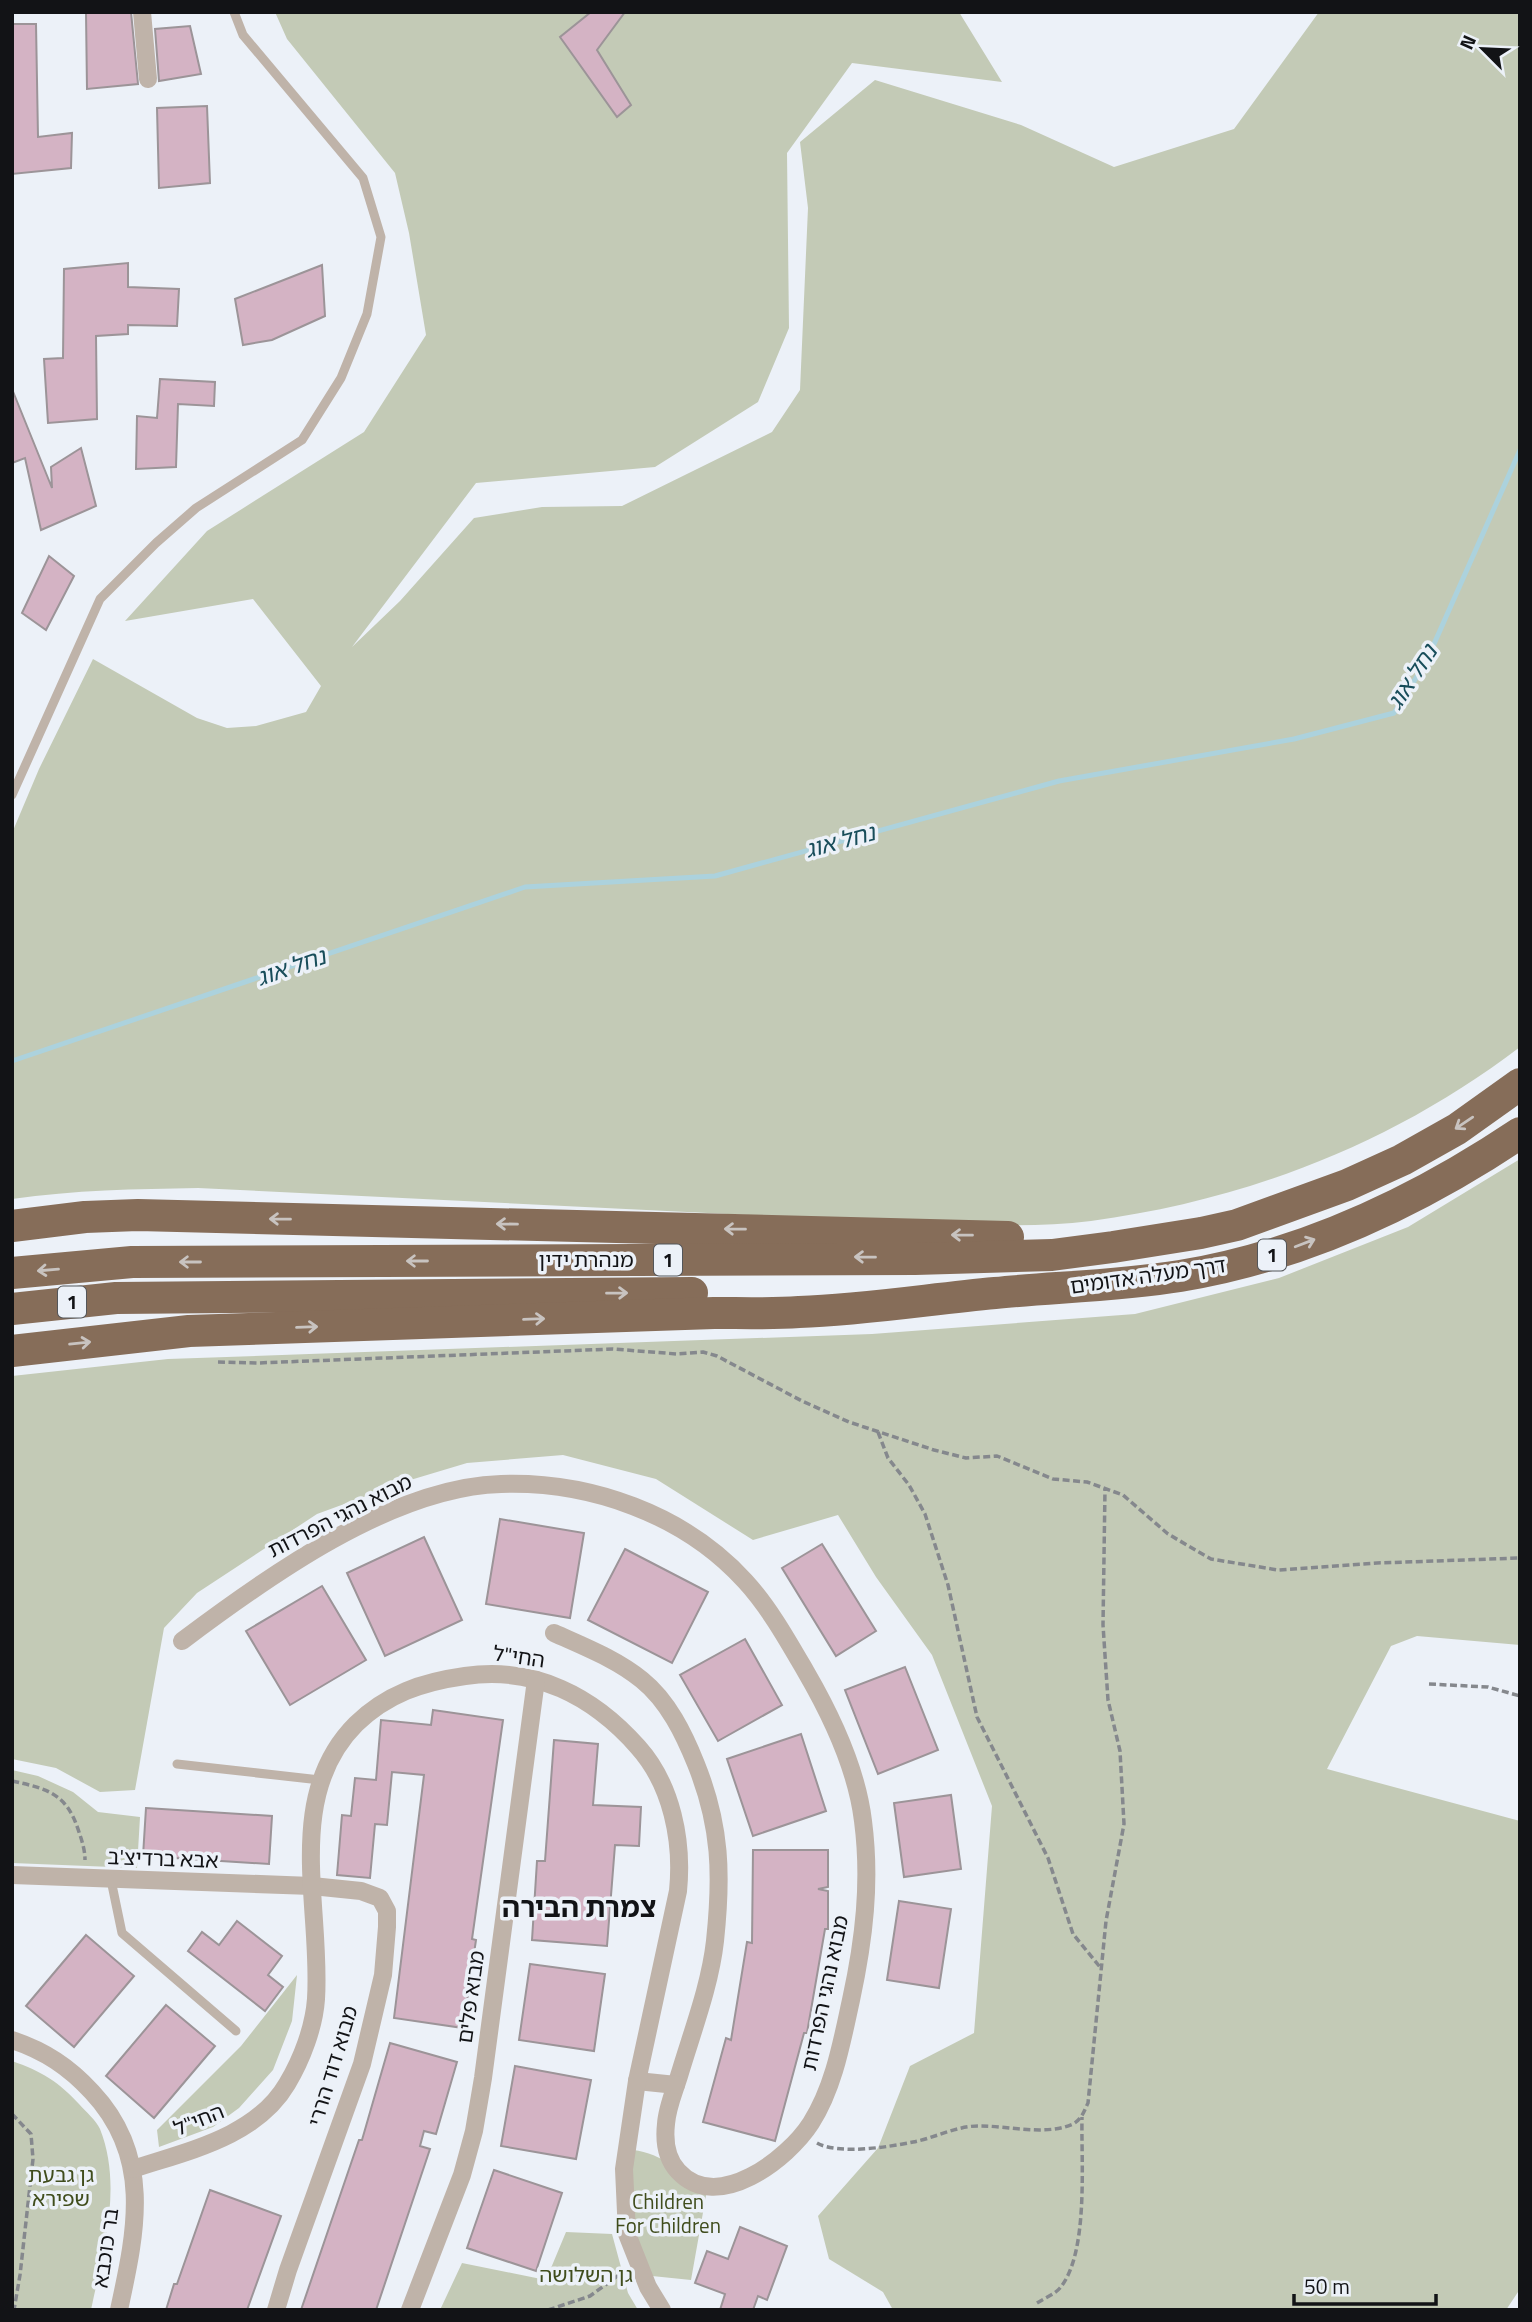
<svg xmlns="http://www.w3.org/2000/svg" width="1532" height="2322" font-family="'Titillium Web','Noto Sans Hebrew',sans-serif">
	<rect width="100%" height="100%" fill="#ecf1f8"/>
	<g fill="#c3cab6">
		<path d="M275,12H959L1002,82L852,63L787,153L789,328L758,402L655,467L476,483L352,647L400,601L474,518L542,507L622,506L772,432L800,390L808,208L800,142L875,80L1021,125L1114,167L1234,129L1319,12H1520V1047C1394,1143 1248,1200 1091,1221C1045,1227 998,1225 953,1225L198,1188C136,1189 74,1190 12,1199V833L39,769L93,659L197,718L227,728L256,726L306,712L321,686L253,599L125,621L207,531L364,432L426,335L409,233L395,173L287,39Z"/>
		<polygon points="1520,1159 1520,1645 1417,1636 1391,1646 1327,1769 1520,1821 1520,2289 1506,2310 893,2310 883,2292 829,2259 818,2216 878,2148 910,2066 974,2033 992,1806 932,1655 876,1577 838,1515 753,1540 656,1479 563,1455 467,1463 407,1481 317,1514 197,1593 164,1628 135,1790 100,1792 56,1768 12,1759 12,1376 168,1359 872,1334 1135,1314 1279,1278 1408,1227"/>
		<polygon points="12,1770 38,1776 73,1792 98,1812 140,1817 137,1868 12,1863"/>
		<polygon points="297,1975 292,2021 273,2070 239,2108 213,2127 159,2147 157,2130 241,2046"/>
		<path d="M12,2061C41,2071 59,2082 79,2104C86,2112 96,2120 100,2129C123,2187 103,2251 91,2310H12Z"/>
		<path d="M633,2150C662,2153 684,2174 707,2190L691,2280L652,2276C629,2232 633,2199 633,2150Z"/>
		<polygon points="566,2232 612,2234 628,2293 638,2310 440,2310 462,2263 546,2280"/>
	</g>
	<g fill="none" stroke-linecap="round" stroke-linejoin="round">
		<polyline stroke="#acd2dd" stroke-width="5" points="12,1061 525,887 715,876 1059,781 1294,739 1394,713 1426,662 1520,450"/>
	</g>
	<g fill="#d4b3c4" stroke="#9c9498" stroke-width="2">
		<polygon points="96,12 131,12 138,84 87,89 86,13"/>
		<polygon points="591,12 625,12 597,50 631,105 617,117 560,37"/>
		<polygon points="12,24 36,24 38,137 72,133 71,168 12,174"/>
		<polygon points="190,26 201,74 159,81 155,29"/>
		<polygon points="207,106 210,183 159,188 157,108"/>
		<polygon points="128,263 128,287 179,289 177,326 128,325 128,334 96,336 97,419 48,423 44,359 63,358 64,269"/>
		<polygon points="322,265 325,316 272,340 243,345 235,299"/>
		<polygon points="160,379 215,382 214,406 178,404 176,467 136,469 137,416 157,418"/>
		<polygon points="12,389 52,488 51,467 81,448 96,506 41,530 25,458 12,463"/>
		<polygon points="49,556 74,576 46,630 22,613"/>
		<polygon points="500,1519 584,1533 570,1618 486,1604"/>
		<polygon points="424,1537 462,1620 385,1656 347,1573"/>
		<polygon points="822,1544 876,1631 836,1656 782,1568"/>
		<polygon points="625,1549 708,1592 672,1663 588,1620"/>
		<polygon points="322,1586 366,1660 290,1705 246,1631"/>
		<polygon points="745,1639 782,1705 718,1741 680,1675"/>
		<polygon points="905,1667 938,1750 878,1774 845,1690"/>
		<polygon points="433,1710 503,1720 472,1939 476,1940 463,2028 394,2018 424,1775 392,1772 387,1825 375,1824 370,1878 337,1875 342,1815 351,1816 355,1778 376,1780 381,1720 431,1725"/>
		<polygon points="801,1734 826,1811 753,1836 727,1759"/>
		<polygon points="554,1740 598,1744 593,1805 641,1807 639,1846 615,1845 607,1946 532,1940 537,1861 545,1861"/>
		<polygon points="951,1795 961,1869 904,1877 894,1803"/>
		<polygon points="146,1808 272,1816 269,1864 143,1856"/>
		<polygon points="753,1850 828,1850 828,1887 818,1889 828,1891 828,1929 825,1929 807,2033 804,2033 775,2141 703,2122 726,2038 731,2040 747,1942 752,1943"/>
		<polygon points="899,1901 951,1909 939,1988 887,1980"/>
		<polygon points="237,1921 282,1956 268,1975 283,1987 265,2011 188,1951 202,1932 219,1945"/>
		<polygon points="86,1935 134,1976 74,2047 26,2006"/>
		<polygon points="530,1964 605,1974 594,2051 519,2040"/>
		<polygon points="166,2005 215,2046 154,2118 106,2076"/>
		<polygon points="390,2043 457,2062 436,2134 424,2131 420,2146 430,2149 376,2310 301,2310 359,2140 362,2140"/>
		<polygon points="515,2066 591,2080 576,2159 501,2146"/>
		<polygon points="494,2170 562,2193 536,2271 467,2248"/>
		<polygon points="210,2190 281,2216 247,2310 166,2310 174,2284 177,2284"/>
		<polygon points="740,2227 787,2246 767,2300 758,2296 753,2310 720,2310 725,2294 695,2283 707,2251 728,2259"/>
	</g>
	<g fill="none" stroke-linecap="round" stroke-linejoin="round">
		<g stroke="#85888d" stroke-width="3.5" stroke-dasharray="7 3.5" stroke-linecap="butt">
			<polyline points="218,1362 257,1363 613,1349 677,1354 703,1352 717,1356 802,1401 849,1422 934,1450 966,1458 997,1456 1053,1479 1087,1482 1123,1495 1168,1534 1211,1559 1278,1570 1377,1563 1520,1558"/>
			<polyline points="878,1432 888,1458 909,1485 925,1514 948,1585 977,1717 1048,1858 1073,1934 1100,1967"/>
			<polyline points="1429,1684 1488,1687 1520,1696"/>
			<path d="M12,1781C49,1789 67,1794 79,1832C82,1841 85,1850 85,1860"/>
			<polyline points="12,2114 31,2134 33,2159 20,2275 14,2310"/>
			<path d="M817,2143C838,2155 889,2147 913,2142C935,2138 958,2125 981,2126C1010,2126 1046,2136 1073,2124C1082,2119 1084,2111 1088,2103L1106,1921L1124,1824L1120,1751L1108,1700L1103,1625L1105,1489"/>
			<path d="M1037,2303C1045,2298 1055,2294 1060,2288C1089,2253 1081,2162 1082,2117"/>
			<polyline points="548,2310 590,2296 623,2272"/>
		</g>
		<g stroke="#bfb3a9" stroke-width="9">
			<polyline points="12,795 100,599 156,543 196,508 302,440 341,378 367,314 381,237 363,178 243,35 234,12"/>
			<polyline points="177,1764 320,1780"/>
			<polyline points="111,1880 122,1933 236,2031"/>
		</g>
		<g stroke="#bfb3a9" stroke-width="18">
			<polyline points="142,12 148,79"/>
			<path d="M182,1641C267,1577 392,1487 501,1484C590,1481 684,1514 745,1581C769,1607 788,1641 806,1672C831,1715 857,1771 863,1821C871,1882 864,1940 851,2000C842,2041 834,2087 811,2123C788,2159 717,2214 678,2171C666,2158 664,2142 666,2124C667,2108 674,2092 679,2076C692,2032 710,1986 715,1941C722,1875 721,1826 696,1764C684,1734 668,1701 642,1680C616,1659 585,1647 554,1633"/>
			<polyline points="12,1875 312,1886 361,1891 380,1898 387,1911 387,1927 383,1975 362,2064 288,2270 276,2310"/>
			<path d="M12,2040C45,2051 69,2067 92,2092C153,2157 136,2231 119,2310"/>
			<polyline points="637,2081 676,2085"/>
			<path d="M133,2169C187,2151 256,2137 287,2084C302,2059 314,2027 316,1999C322,1908 283,1797 356,1724C387,1694 422,1682 465,1676C535,1666 593,1696 638,1747C672,1785 683,1841 678,1891L637,2081L624,2169L627,2234L648,2287L662,2310"/>
			<polyline points="410,2310 462,2175 474,2131 483,2078 536,1680"/>
		</g>
		<g stroke="#866d59" stroke-width="32">
			<polyline points="12,1226 85,1217 138,1215 1008,1237"/>
			<polyline points="12,1273 132,1262 915,1259 1052,1255 1113,1247 1201,1233 1237,1225 1347,1185 1402,1160 1457,1129 1520,1084"/>
			<polyline points="12,1309 116,1298 692,1293"/>
			<path d="M12,1351L189,1331L714,1313C742,1313 771,1314 799,1312C864,1310 930,1299 995,1293C1056,1287 1118,1286 1180,1276C1302,1256 1417,1202 1520,1133"/>
		</g>
	</g>
	<defs><path id="oneway-shaft" d="M-6 0H5M1.5-3L5.5 0L1.5 3" fill="none" stroke-width="1.6" stroke-linecap="round" stroke-linejoin="round" transform="scale(1.75)"/></defs>
	<g stroke="#c8c3c0">
		<use href="#oneway-shaft" transform="translate(1464 1123) rotate(146)"/>
		<use href="#oneway-shaft" transform="translate(280 1219) rotate(-179)"/>
		<use href="#oneway-shaft" transform="translate(507 1224) rotate(-179)"/>
		<use href="#oneway-shaft" transform="translate(735 1229) rotate(-179)"/>
		<use href="#oneway-shaft" transform="translate(962 1235) rotate(-179)"/>
		<use href="#oneway-shaft" transform="translate(1305 1243) rotate(-21)"/>
		<use href="#oneway-shaft" transform="translate(865 1257) rotate(-179)"/>
		<use href="#oneway-shaft" transform="translate(417 1261) rotate(180)"/>
		<use href="#oneway-shaft" transform="translate(190 1262) rotate(180)"/>
		<use href="#oneway-shaft" transform="translate(48 1270) rotate(175)"/>
		<use href="#oneway-shaft" transform="translate(617 1293) rotate(-1)"/>
		<use href="#oneway-shaft" transform="translate(534 1319) rotate(-2)"/>
		<use href="#oneway-shaft" transform="translate(307 1327) rotate(-2)"/>
		<use href="#oneway-shaft" transform="translate(80 1343) rotate(-6)"/>
	</g>
	<g text-anchor="middle" stroke-width="7" stroke-linejoin="round" paint-order="stroke">
		<g fill="#ecf1f8" stroke="#53565a" stroke-width="2">
			<rect x="1258" y="1239.5" width="28" height="31" rx="5"/>
			<rect x="654" y="1244.5" width="28" height="31" rx="5"/>
			<rect x="58" y="1286.5" width="28" height="31" rx="5"/>
		</g>
		<g font-size="19" font-weight="bold" fill="#121316">
			<text x="1272" y="1262">1</text>
			<text x="668" y="1267">1</text>
			<text x="72" y="1309">1</text>
		</g>
		<g font-size="21" fill="#121316" stroke="#ecf1f8">
			<text x="586" y="1267">מנהרת ידין</text>
			<text transform="translate(1148 1276) rotate(-8)" y="7">דרך מעלה אדומים</text>
			<text transform="translate(340 1516) rotate(-27)" y="7">מבוא נהגי הפרדות</text>
			<text transform="translate(519 1657) rotate(8)" y="7">החי"ל</text>
			<text transform="translate(163 1859) rotate(2)" y="7">אבא ברדיצ'ב</text>
			<text transform="translate(825 1993) rotate(-78)" y="7">מבוא נהגי הפרדות</text>
			<text transform="translate(471 1997) rotate(-82)" y="7">מבוא פלים</text>
			<text transform="translate(333 2066) rotate(-73)" y="7">מבוא דוד הררי</text>
			<text transform="translate(199 2120) rotate(-22)" y="7">החי"ל</text>
			<text transform="translate(106 2248) rotate(-82)" y="7">בר כוכבא</text>
		</g>
		<g font-size="21" fill="#404d1d" stroke="#ecf1f8">
			<text x="61" y="2182">גן גבעת<tspan x="61" dy="24">שפירא</tspan></text>
			<text x="668" y="2209">Children<tspan x="668" dy="24">For Children</tspan></text>
			<text x="586" y="2282">גן השלושה</text>
		</g>
		<g font-size="23" font-style="italic" fill="#184d5a" stroke="#ecf1f8">
			<text transform="translate(1412 677) rotate(-57)" y="8">נחל אוג</text>
			<text transform="translate(840 841) rotate(-15)" y="8">נחל אוג</text>
			<text transform="translate(291 967) rotate(-19)" y="8">נחל אוג</text>
		</g>
		<g font-size="28" font-weight="bold" fill="#121316" stroke="#ecf1f8">
			<text x="579" y="1917">צמרת הבירה</text>
		</g>
	</g>
	<rect width="1532" height="2322" fill="none" stroke="#121316" stroke-width="28"/>
	<g transform="translate(1483 49) rotate(294)" stroke="#ecf1f8" stroke-width="5" paint-order="stroke">
	<path d="M0-5L12 26L0 18L-12 26Z" fill="#121316"/>
	<text y="-10" font-size="19" font-weight="bold" text-anchor="middle" fill="#121316">N</text>
	</g>
	<path d="M1294 2294v10h142v-10" fill="none" stroke="#121316" stroke-width="3.5"/>
	<text x="1304" y="2294" font-size="21" fill="#121316" stroke="#ecf1f8" stroke-width="5" paint-order="stroke">50 m</text>
</svg>
